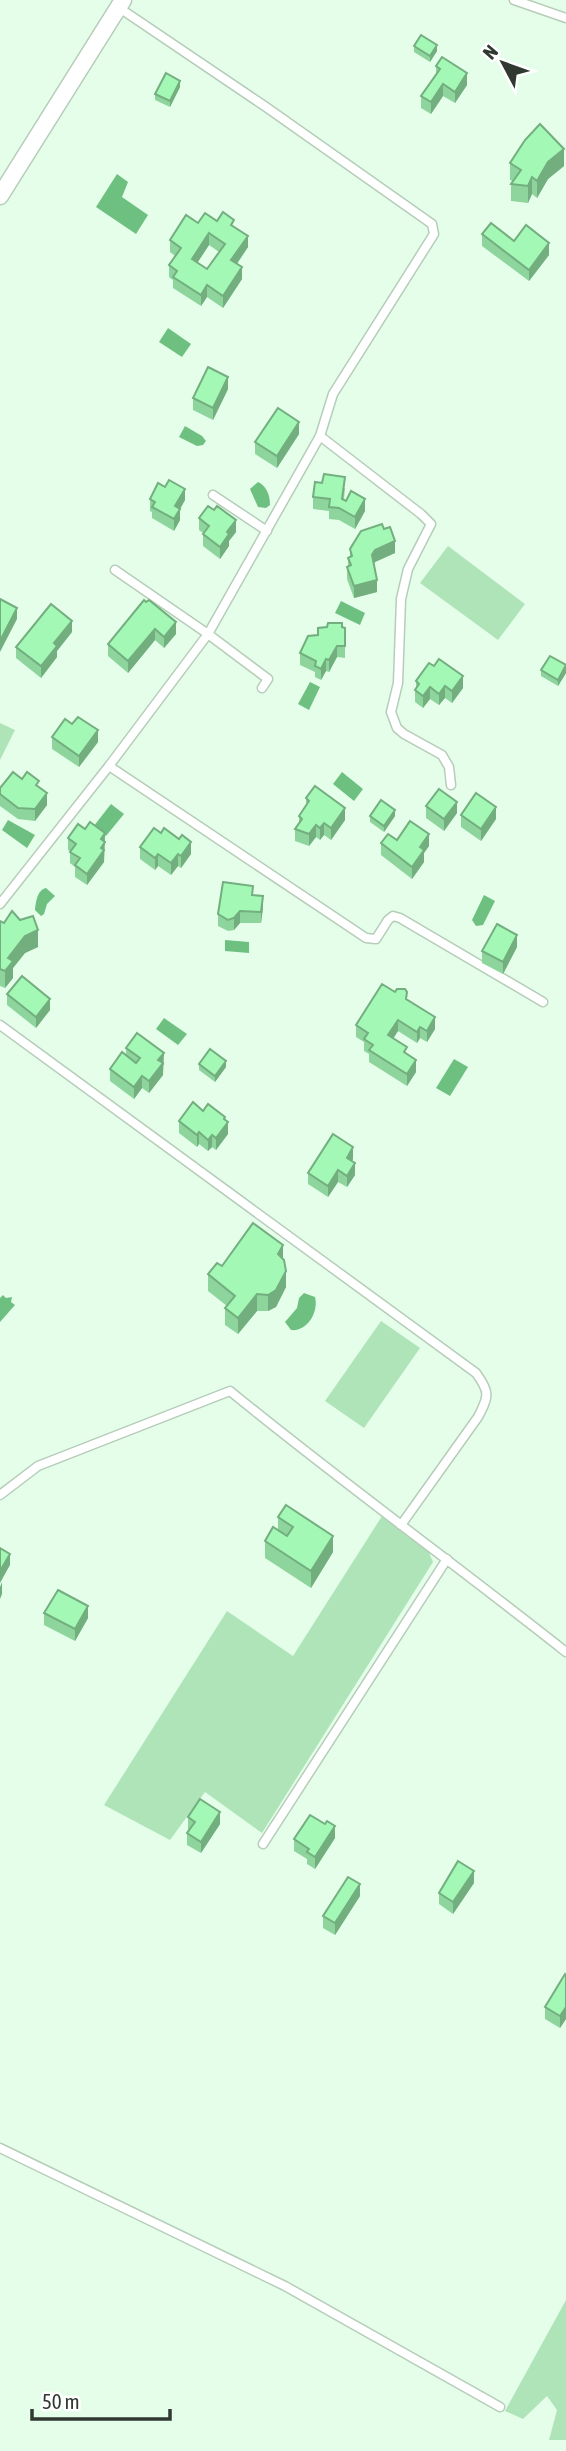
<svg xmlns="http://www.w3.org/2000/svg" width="566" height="2451" font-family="'Asap Condensed',sans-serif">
	<rect width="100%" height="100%" fill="#e5fee9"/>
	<g fill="#afe4b9">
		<polygon points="448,546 525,604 498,640 420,583"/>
		<polygon points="0,723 15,730 0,760"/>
		<polygon points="381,1321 420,1348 364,1428 325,1401"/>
		<polygon points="382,1516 428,1550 433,1562 262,1833 205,1792 170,1840 104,1805 227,1611 293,1656"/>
		<polygon points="566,2300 566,2440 549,2440 557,2410 547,2396 523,2419 505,2411"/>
	</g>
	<g fill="#6ec081">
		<polygon points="117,174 128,182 122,197 148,215 136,234 96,207"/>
		<polygon points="168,328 191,344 182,357 159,342"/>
		<polygon points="185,426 202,436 206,441 203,445 197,446 179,437"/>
		<path d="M258,482C267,486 270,496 270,505L266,508L258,507L250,489Z"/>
		<polygon points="341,601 365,613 360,625 335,613"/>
		<polygon points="310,682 320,687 309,710 298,704"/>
		<polygon points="342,772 363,789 354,801 333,784"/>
		<polygon points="111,804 124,814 106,836 93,827"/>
		<polygon points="8,820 35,835 27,848 2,830"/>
		<path d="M46,888L55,896L47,904L44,914L41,916L35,910C36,902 37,890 46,888Z"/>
		<polygon points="484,895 495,901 483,925 476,926 472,920"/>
		<polygon points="225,940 249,942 249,953 225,951"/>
		<polygon points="164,1018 187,1034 178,1045 156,1029"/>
		<polygon points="454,1059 468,1067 450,1096 436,1088"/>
		<path d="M304,1293L315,1297C319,1312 307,1332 291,1330L285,1322L297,1308L299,1298Z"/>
		<polygon points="3,1295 6,1298 12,1297 11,1302 15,1305 0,1322 0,1298"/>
	</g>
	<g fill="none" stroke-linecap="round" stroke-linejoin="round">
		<defs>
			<g id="lane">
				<polyline points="514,0 566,18"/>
				<polyline points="320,436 421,514 431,524 408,569 401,599 398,683 391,712 397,728 404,734 442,755 449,767 451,785"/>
				<polyline points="213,495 267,531"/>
				<polyline points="115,570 208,634 268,679 262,688"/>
				<polyline points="109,766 366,938 376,939 388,920 393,916 400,918 543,1002"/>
				<polyline points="0,904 109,766 208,634 320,436 333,394 434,234 432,224 266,107 118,7"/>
				<path d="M0,1025L476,1373C490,1392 489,1396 478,1417L401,1525"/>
				<path d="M0,1495L38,1466L230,1391C340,1481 455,1564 566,1652"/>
				<polyline points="263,1844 447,1559"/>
				<polyline points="0,2148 285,2286 500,2407"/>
			</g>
			<polyline id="street" points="0,196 123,0"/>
		</defs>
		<use href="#lane" stroke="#b5cdb9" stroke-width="11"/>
		<use href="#street" stroke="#b5cdb9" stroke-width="19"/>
		<use href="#lane" stroke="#fff" stroke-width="8"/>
		<use href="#street" stroke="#fff" stroke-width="16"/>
	</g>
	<g fill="#8dd59d" fill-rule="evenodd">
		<polygon points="414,46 437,51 430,62 414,52"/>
		<polygon points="436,66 467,85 455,103 443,96 431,114 421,108 421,96 436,75"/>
		<polygon points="180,87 170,107 155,100 155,94"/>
		<polygon points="510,163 564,166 548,179 537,198 532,194 528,203 511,201 511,184 513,181 510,180"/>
		<path d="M217,221L234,227L248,247L237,264L242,279L223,308L207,297L201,306L173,288V280L169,277V265L175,256L170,252V240L198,223ZM209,245L219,252L207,269L197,263Z"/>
		<polygon points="482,234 514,241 549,255 529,281 482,246"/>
		<polygon points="228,389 213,420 193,410 193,398"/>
		<polygon points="299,434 277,468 255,454 255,442"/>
		<polygon points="345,488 344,499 365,511 355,529 339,520 329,519 329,511 313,509 313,497"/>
		<polygon points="150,499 185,500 180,509 180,520 174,531 152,518 152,512 150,511"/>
		<polygon points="199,518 236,532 229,541 229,546 220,559 203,546 203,533 199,530"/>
		<polygon points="350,549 395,553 375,562 374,564 377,592 354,598 347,579 347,567 348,566 348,558 350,557"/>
		<polygon points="144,600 176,634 164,648 155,640 128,673 108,656 108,644"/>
		<polygon points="342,627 345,628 345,658 337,657 329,672 326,671 321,680 315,677 315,672 300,665 300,653"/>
		<polygon points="72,632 57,651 57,657 41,678 16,658 16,647"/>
		<polygon points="566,665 566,673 558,686 541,676 541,670"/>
		<polygon points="416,681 463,688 452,703 445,698 439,705 430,699 423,708 415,702 415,690 416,688"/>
		<polygon points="52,737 98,742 79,767 52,749"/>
		<polygon points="22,779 39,787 47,805 35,821 18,819 0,806 0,788"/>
		<polygon points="306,798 345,820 331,840 324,835 320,840 316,837 309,846 295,841 295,829 299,824 299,816 306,806"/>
		<polygon points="426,806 457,813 444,831 426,818"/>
		<polygon points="461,815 496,819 481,841 461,827"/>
		<polygon points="370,816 395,816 384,832 370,822"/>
		<polygon points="85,829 105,833 104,862 87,885 75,877 75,867 70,863 70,851 68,850 68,838"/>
		<polygon points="397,840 429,846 424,853 424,862 412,879 381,855 381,843"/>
		<polygon points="140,847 191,854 181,868 178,866 171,875 158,866 155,870 140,859"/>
		<polygon points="253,895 263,908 261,923 240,923 234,930 228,931 218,926 218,914"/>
		<polygon points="0,921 38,947 25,953 13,968 13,978 5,988 0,986"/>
		<polygon points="517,947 503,974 482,963 482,951"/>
		<polygon points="7,994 50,1010 36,1028 7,1005"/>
		<polygon points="407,1000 435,1029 427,1042 420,1038 417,1043 398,1031 393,1038 407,1054 416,1072 407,1086 369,1062 369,1054 364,1051 364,1042 356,1037 356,1025"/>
		<polygon points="126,1048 164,1064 163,1066 163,1075 149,1093 142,1088 134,1099 110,1081 110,1069 126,1055"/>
		<polygon points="199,1064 226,1067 215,1082 199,1070"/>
		<polygon points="203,1111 225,1120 228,1134 216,1150 212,1147 208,1151 199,1144 197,1147 179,1133 179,1121"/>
		<polygon points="353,1159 352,1161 355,1175 347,1187 338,1182 328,1197 308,1184 308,1173"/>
		<polygon points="283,1259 286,1287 276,1307 268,1311 257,1311 238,1334 225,1325 225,1308 227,1306 208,1291 208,1274 222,1266"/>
		<polygon points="278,1517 333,1552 311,1588 265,1558 265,1541 278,1530"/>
		<polygon points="44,1613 88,1618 75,1641 44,1625"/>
		<polygon points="188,1817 220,1824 201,1853 187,1845 187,1833 189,1830 188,1829"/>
		<polygon points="325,1824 335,1838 315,1869 307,1864 307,1859 294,1851 294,1839"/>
		<polygon points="474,1883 453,1914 439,1904 439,1893"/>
		<polygon points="360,1896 335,1935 323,1928 323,1916"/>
		<polygon points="566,1975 566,2019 560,2028 545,2019 545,2007"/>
	</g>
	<g fill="#73ae7f">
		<polygon points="437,45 437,51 430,62 430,56"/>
		<polygon points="467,73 467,85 455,103 455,92"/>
		<polygon points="180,81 180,87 170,107 170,101"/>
		<polygon points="443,84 443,96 431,114 431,102"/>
		<polygon points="564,149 564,166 548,179 537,198 537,181 548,162"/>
		<polygon points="532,177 532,194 528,203 528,186"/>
		<polygon points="209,233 209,245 192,271 192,259"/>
		<polygon points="248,236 248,247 231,272 231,260"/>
		<polygon points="549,243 549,255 529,281 529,270"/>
		<polygon points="242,267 242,279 223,308 223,296"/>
		<polygon points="207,285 207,297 201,306 201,295"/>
		<polygon points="228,377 228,389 213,420 213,408"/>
		<polygon points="299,422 299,434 277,468 277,456"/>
		<polygon points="185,489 185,500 175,518 175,506"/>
		<polygon points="365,499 365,511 355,529 355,517"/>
		<polygon points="180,509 180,520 174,531 174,519"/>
		<polygon points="236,520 236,532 229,541 229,546 220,559 220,547 227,532"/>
		<polygon points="395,541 395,553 375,562 372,567 372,555 375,550"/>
		<polygon points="377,580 377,592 354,598 354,586"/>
		<polygon points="17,608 17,619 0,652 0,641"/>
		<polygon points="72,621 72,632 57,651 57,657 41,678 41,666 54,643"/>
		<polygon points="176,622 176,634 164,648 164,637"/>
		<polygon points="155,629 155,640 128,673 128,661"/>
		<polygon points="337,646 337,657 329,672 329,660"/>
		<polygon points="326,659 326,671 321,680 321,669"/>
		<polygon points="566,667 566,673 558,686 558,680"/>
		<polygon points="463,676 463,688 452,703 452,691"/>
		<polygon points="445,686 445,698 439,705 439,694"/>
		<polygon points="430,687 430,699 423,708 423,696"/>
		<polygon points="98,730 98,742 79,767 79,756"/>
		<polygon points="47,793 47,805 35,821 35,809"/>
		<polygon points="457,802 457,813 444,831 444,819"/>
		<polygon points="496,807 496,819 481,841 481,829"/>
		<polygon points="345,808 345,820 331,840 331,828"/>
		<polygon points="395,810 395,816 384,832 384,826"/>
		<polygon points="324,823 324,835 320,840 320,828"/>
		<polygon points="316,825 316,837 309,846 309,834"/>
		<polygon points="105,833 104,862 87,885 87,874 101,839"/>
		<polygon points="429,834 429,846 424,853 424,862 412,879 412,867 420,847"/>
		<polygon points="191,842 191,854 181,868 181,856"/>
		<polygon points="158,854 158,866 155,870 155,858"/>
		<polygon points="178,854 178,866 171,875 171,863"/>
		<polygon points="263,896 263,908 261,923 261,912"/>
		<polygon points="240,911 240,923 234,930 234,918"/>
		<polygon points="38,930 38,947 25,953 13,968 13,978 5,988 5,971 8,958 25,936"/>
		<polygon points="517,935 517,947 503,974 503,962"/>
		<polygon points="50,999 50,1010 36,1028 36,1017"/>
		<polygon points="435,1017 435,1029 427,1042 427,1031"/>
		<polygon points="398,1020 398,1031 388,1047 388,1035"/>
		<polygon points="420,1027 420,1038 417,1043 417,1032"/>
		<polygon points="164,1053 163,1075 149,1093 149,1081 158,1060"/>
		<polygon points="416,1060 416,1072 407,1086 407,1074"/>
		<polygon points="226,1061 226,1067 215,1082 215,1076"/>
		<polygon points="142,1076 142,1088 134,1099 134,1087"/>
		<polygon points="225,1117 225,1127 228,1122 228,1134 216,1150 216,1138"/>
		<polygon points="199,1132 199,1144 197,1147 197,1135"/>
		<polygon points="212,1135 212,1147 208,1151 208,1140"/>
		<polygon points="353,1147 353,1159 347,1170 347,1158"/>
		<polygon points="355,1163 355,1175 347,1187 347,1176"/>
		<polygon points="338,1170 338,1182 328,1197 328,1186"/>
		<polygon points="283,1245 283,1262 278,1254"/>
		<polygon points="286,1271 286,1287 276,1307 268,1311 268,1295"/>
		<polygon points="257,1294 257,1311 238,1334 238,1318"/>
		<polygon points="333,1536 333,1552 311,1588 311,1571"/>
		<polygon points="10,1554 10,1565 0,1583 0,1571"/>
		<polygon points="2,1582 2,1594 0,1599 0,1587"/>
		<polygon points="88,1606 88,1618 75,1641 75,1629"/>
		<polygon points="220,1812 220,1824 201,1853 201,1842"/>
		<polygon points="335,1826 335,1838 315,1869 315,1857"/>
		<polygon points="474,1871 474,1883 453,1914 453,1902"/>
		<polygon points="360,1884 360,1896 335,1935 335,1923"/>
		<polygon points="566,2007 566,2019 560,2028 560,2016"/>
	</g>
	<g fill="#a4f8b6" stroke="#73ae7f" stroke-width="2" fill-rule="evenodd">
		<polygon points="421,35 437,45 430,56 414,46"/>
		<polygon points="442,57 467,73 455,92 443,84 431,102 421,96 440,69 436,66"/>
		<polygon points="166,73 180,81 170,101 155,94"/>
		<polygon points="540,124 564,149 548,162 537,181 532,177 528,186 511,184 521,170 510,163 525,140"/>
		<path d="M223,212L234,220L231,225L248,236L231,260L242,267L223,296L207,285L201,295L173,277L177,271L169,265L181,248L170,240L186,215L198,223L205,213L217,221ZM209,233L225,244L207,269L192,259Z"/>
		<polygon points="491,223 514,241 526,225 549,243 529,270 482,234"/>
		<polygon points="208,367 228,377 213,408 193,398"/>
		<polygon points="278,408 299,422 277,456 255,442"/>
		<polygon points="324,474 345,477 342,499 346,501 351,491 365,499 355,517 339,508 329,507 330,499 313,497 315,482 322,483"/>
		<polygon points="169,480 185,489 175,506 180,509 174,519 152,507 155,502 150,499 158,483 165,487"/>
		<polygon points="208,506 214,510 217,506 236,520 227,532 229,534 220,547 203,534 209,526 199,518"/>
		<polygon points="382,524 384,529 390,527 395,541 375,550 372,555 377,580 354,586 347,567 351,565 348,558 352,556 350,549 361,531"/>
		<polygon points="0,599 17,608 0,641"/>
		<polygon points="144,600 146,602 149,600 176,622 164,637 155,629 128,661 108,644"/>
		<polygon points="51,604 72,621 54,643 57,646 41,666 16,647"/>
		<polygon points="328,623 342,623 342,627 345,628 345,646 337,646 329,660 326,659 321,669 315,666 316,661 300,653 308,636 318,635 318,628 327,627"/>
		<polygon points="550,656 566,665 558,680 541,670"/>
		<polygon points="439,659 463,676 452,691 445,686 439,694 430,687 423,696 415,690 419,684 416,681 429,663 434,666"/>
		<polygon points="78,717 98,730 79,756 52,737 65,719 72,724"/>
		<polygon points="13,772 22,779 27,772 39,781 36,785 47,793 35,809 18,808 0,794 0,788"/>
		<polygon points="315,786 345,808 331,828 324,823 320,828 316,825 309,834 295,829 302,819 299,816 309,801 306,798"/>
		<polygon points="439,789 457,802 444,819 426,806"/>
		<polygon points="476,793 496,807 481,829 461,815"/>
		<polygon points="381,800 395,810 384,826 370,816"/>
		<polygon points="410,821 429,834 420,847 424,850 412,867 381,843 388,834 397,840"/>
		<polygon points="90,822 105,833 101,839 105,842 101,848 104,850 87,874 75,865 80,858 70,852 76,844 68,838 78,824 85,829"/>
		<polygon points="154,828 161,833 164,828 179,839 182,835 191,842 181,856 178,854 171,863 158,854 155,858 140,847"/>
		<polygon points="223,882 253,886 252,895 263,896 261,912 240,911 234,918 228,920 218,914"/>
		<polygon points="12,911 20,920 33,916 38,930 25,936 8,958 13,961 5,971 0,969 0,921 4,923"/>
		<polygon points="497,924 517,935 503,962 482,951"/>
		<polygon points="22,976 50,999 36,1017 7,994"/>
		<polygon points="382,984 395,992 397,989 405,989 407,992 406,999 435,1017 427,1031 420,1027 417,1032 398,1020 388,1035 407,1047 404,1052 416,1060 407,1074 369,1050 373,1045 364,1039 368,1033 356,1025"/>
		<polygon points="137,1033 164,1053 158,1060 163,1063 149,1081 142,1076 134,1087 110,1069 122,1052 136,1063 140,1058 126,1048"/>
		<polygon points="210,1049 226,1061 215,1076 199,1064"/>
		<polygon points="193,1102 203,1111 208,1104 225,1117 224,1119 228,1122 216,1138 212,1135 208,1140 199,1132 197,1135 179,1121"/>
		<polygon points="333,1134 353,1147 347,1158 355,1163 347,1176 338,1170 328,1186 308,1173"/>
		<polygon points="253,1223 283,1245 278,1254 284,1260 286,1271 276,1290 268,1295 257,1294 238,1318 225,1308 235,1296 208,1274 217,1263 222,1266"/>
		<polygon points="286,1505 333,1536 311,1571 265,1541 273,1527 287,1536 293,1527 278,1517"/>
		<polygon points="0,1548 10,1554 0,1571"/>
		<polygon points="58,1590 88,1606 75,1629 44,1613"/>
		<polygon points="200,1799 220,1812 201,1842 187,1833 195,1822 188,1817"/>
		<polygon points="310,1815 325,1824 327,1821 335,1826 315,1857 307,1852 309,1849 294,1839"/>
		<polygon points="458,1861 474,1871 453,1902 439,1893"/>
		<polygon points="348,1877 360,1884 335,1923 323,1916"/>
		<polygon points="565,1974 566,1975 566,2007 560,2016 545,2007"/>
	</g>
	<g transform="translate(503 63) rotate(311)" stroke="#ffffff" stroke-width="5" paint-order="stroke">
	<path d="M0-5L12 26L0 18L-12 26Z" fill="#303931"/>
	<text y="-10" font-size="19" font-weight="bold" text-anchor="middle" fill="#303931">N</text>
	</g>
	<path d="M32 2409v10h138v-10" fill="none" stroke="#303931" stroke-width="3.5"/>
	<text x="42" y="2409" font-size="21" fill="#303931" stroke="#ffffff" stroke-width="5" paint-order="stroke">50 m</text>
</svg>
